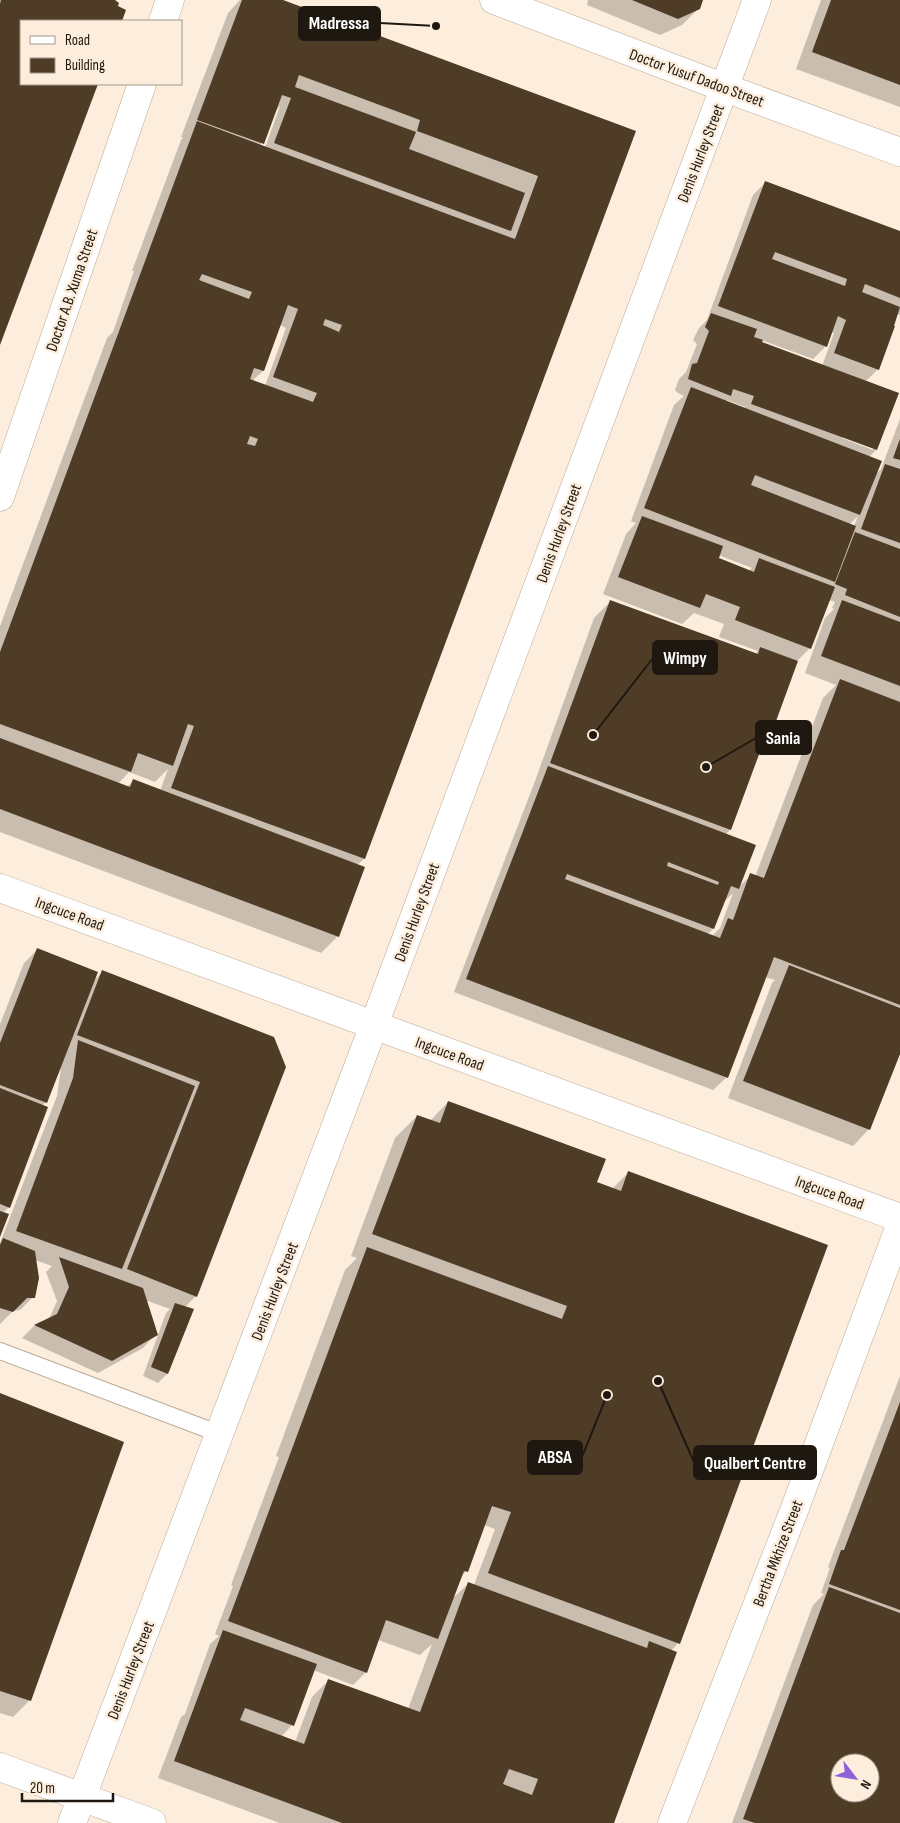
<svg xmlns="http://www.w3.org/2000/svg" width="900" height="1823" font-family="'Sofia Sans Condensed',sans-serif">
	<rect width="100%" height="100%" fill="#fceddc"/>
	<g fill="#0003" fill-rule="evenodd">
		<polygon points="0,0 113,0 116,7 124,10 120,21 21,21 21,84 97,84 0,342"/>
		<path d="M240,0H280L634,132L364,859L357,865L338,936L321,953L0,832V626L107,338L113,332L134,271H132L181,140L183,137H181L228,13ZM280,106L265,148L260,146L274,113ZM280,325L286,328L265,386L252,381L263,371ZM168,769L160,791L133,781L127,787L118,784L129,772L155,782Z"/>
		<polygon points="588,0 702,0 699,8 682,25 660,35 587,5"/>
		<polygon points="821,0 900,0 900,107 796,69"/>
		<path d="M766,182L900,232V315L897,314L878,369L865,382L876,450L869,457L874,476L881,469L900,419V1050L869,1129L853,1146L728,1098L772,983L775,980L765,977L727,1077L713,1090L454,992L535,781L594,618L611,601L754,655L758,651L719,637L724,624L694,613L682,624L603,594L626,534L636,523L631,521L674,405L684,396L678,393L675,390L679,379L686,372L697,344L693,340L699,328L707,320L753,195ZM831,332L834,333L822,366L761,343V340L813,359L826,346ZM727,400L745,407L744,409L727,402ZM842,436L873,447V450L842,438ZM858,516L854,526L850,524ZM718,555L752,568L748,571L717,559ZM828,600L835,602L832,608L834,609L825,618L805,673L836,685L823,698L755,877L751,875L739,887L725,835L730,830L760,749L767,742L796,662L810,648ZM733,893L720,928L712,936L708,934L713,929L725,901Z"/>
		<polygon points="37,950 93,982 102,972 273,1038 196,1296 185,1307 193,1310 167,1374 158,1383 143,1376 166,1313 170,1309 145,1300 156,1334 143,1348 98,1373 22,1338 34,1326 49,1319 57,1301 46,1272 52,1266 35,1260 33,1297 20,1310 13,1311 0,1324 0,1243 57,1096 61,1067 46,1102 42,1106 9,1207 3,1213 0,1234 0,1024 24,963"/>
		<path d="M448,1102L596,1183L612,1189L629,1172L678,1643L671,1651L612,1823H280L158,1778L181,1717L185,1714L210,1644L219,1636L215,1634L233,1586L231,1585L279,1457L276,1456L345,1270L357,1258L351,1256L395,1138L417,1116L430,1121ZM484,1525L495,1529L474,1585L469,1583L451,1600L460,1578L466,1571ZM378,1640L420,1655L432,1644L408,1709L329,1680L312,1697L295,1742L281,1737L292,1725L313,1670L353,1685L366,1672Z"/>
		<path d="M900,1376V1823H732L813,1605L824,1594L821,1593L830,1568L828,1567ZM840,1763H870V1793H840Z"/>
		<polygon points="0,1395 30,1700 13,1717 0,1713"/>
	</g>
	<g fill="#4f3c27" fill-rule="evenodd">
		<polygon points="1,0 115,0 119,3 118,6 126,10 122,21 21,21 21,84 98,84 0,345 0,4"/>
		<path d="M242,0H283L636,131L365,859L171,788L194,726L188,724L173,766L138,753L131,772L0,724V652L197,121L515,239L538,176L417,131L420,120L299,75L295,87L416,132L409,149L525,193L511,231L274,143L291,98L282,95L264,144L197,120ZM202,274L252,292L249,299L199,280ZM288,305L298,309L273,377L317,393L313,402L250,379L254,368L264,371ZM325,319L342,325L339,332L323,325ZM250,436L258,439L255,446L247,444Z"/>
		<polygon points="632,0 703,0 700,9 678,19"/>
		<polygon points="831,0 900,0 900,85 812,52"/>
		<path d="M765,181L900,231V298L865,284L862,292L900,307L894,326H895L879,370L834,353L846,320L838,316L827,347L718,306ZM775,252L847,279L845,286L772,259Z"/>
		<polygon points="711,313 757,329 754,337 763,340 762,342 899,393 877,450 751,404 754,396 733,389 731,396 688,379 692,364 697,363 709,331 705,327"/>
		<polygon points="691,387 882,461 860,515 755,475 751,485 856,526 835,582 644,508"/>
		<polygon points="900,439 900,460 893,458"/>
		<polygon points="885,464 900,469 900,543 861,529"/>
		<polygon points="642,516 723,546 719,558 754,572 759,558 835,587 811,649 735,620 740,607 706,594 700,608 618,577"/>
		<polygon points="855,532 900,549 900,617 845,595 847,589 835,584"/>
		<polygon points="610,600 758,654 760,647 798,661 768,743 764,741 731,830 550,763"/>
		<polygon points="842,600 900,622 900,686 821,656"/>
		<path d="M840,679L900,702V1005L774,957L728,1078L466,979L548,766L756,845L739,889L731,886L714,929L567,874L565,879L720,938L728,918L733,920L750,873L764,878ZM668,862L719,882L718,885L667,866Z"/>
		<polygon points="0,738 130,787 133,779 365,867 339,937 0,809"/>
		<polygon points="37,948 98,972 47,1103 0,1085 0,1043"/>
		<polygon points="789,965 900,1008 900,1054 870,1130 743,1081"/>
		<polygon points="102,970 274,1037 286,1067 197,1297 127,1269 200,1082 77,1035"/>
		<polygon points="78,1040 195,1086 122,1269 16,1231 73,1078"/>
		<polygon points="0,1088 48,1107 10,1208 0,1204"/>
		<polygon points="448,1101 606,1159 597,1182 621,1191 628,1171 828,1245 680,1644 488,1573 511,1512 492,1506 468,1572 464,1571 438,1639 386,1620 367,1673 228,1621 367,1247 562,1319 567,1306 372,1234 417,1115 440,1123"/>
		<polygon points="0,1211 9,1214 0,1237"/>
		<polygon points="3,1238 35,1251 39,1278 35,1298 27,1298 13,1312 0,1308 0,1245"/>
		<polygon points="59,1257 143,1288 158,1335 112,1361 34,1325 57,1314 69,1287"/>
		<polygon points="175,1303 194,1309 168,1374 151,1367"/>
		<polygon points="0,1393 124,1442 31,1701 0,1691"/>
		<polygon points="900,1402 900,1610 829,1584 841,1550 844,1550"/>
		<path d="M468,1582L647,1648L649,1641L677,1652L614,1823H342L174,1761L223,1630L317,1664L294,1726L245,1708L240,1720L304,1744L328,1679L420,1712ZM509,1769L538,1779L532,1795L503,1784Z"/>
		<path d="M829,1587L900,1613V1823H755L743,1819ZM840,1763H870V1793H840Z"/>
	</g>
	<g fill="none" stroke-linecap="round" stroke-linejoin="round">
		<defs>
			<polyline id="lane" points="0,1351 220,1434"/>
			<g id="secondary">
				<polyline points="494,0 725,88 900,152"/>
				<polyline points="0,888 900,1218"/>
				<polyline points="0,1767 152,1823"/>
				<polyline points="72,1823 374,1025 757,0"/>
				<polyline points="672,1823 795,1508 900,1226"/>
			</g>
			<g id="primary">
				<polyline points="163,21 170,0"/>
				<polyline points="0,497 142,84"/>
			</g>
		</defs>
		<use href="#lane" stroke="#bcaa96" stroke-width="18"/>
		<use href="#secondary" stroke="#bcaa96" stroke-width="29"/>
		<use href="#primary" stroke="#bcaa96" stroke-width="29"/>
		<use href="#lane" stroke="#fff" stroke-width="16"/>
		<use href="#secondary" stroke="#fff" stroke-width="28"/>
		<use href="#primary" stroke="#fff" stroke-width="28"/>
	</g>
	<g text-anchor="middle" stroke-width="5" stroke-linejoin="round" paint-order="stroke">
		<g font-size="16" fill="#1e1810" stroke="#fceddc">
			<text transform="translate(697 77) rotate(20)" y="6">Doctor Yusuf Dadoo Street</text>
			<text transform="translate(700 153) rotate(-69)" y="6">Denis Hurley Street</text>
			<text transform="translate(71 290) rotate(-71)" y="6">Doctor A.B. Xuma Street</text>
			<text transform="translate(558 533) rotate(-70)" y="6">Denis Hurley Street</text>
			<text transform="translate(416 912) rotate(-70)" y="6">Denis Hurley Street</text>
			<text transform="translate(70 913) rotate(20)" y="6">Ingcuce Road</text>
			<text transform="translate(450 1053) rotate(20)" y="6">Ingcuce Road</text>
			<text transform="translate(830 1192) rotate(20)" y="6">Ingcuce Road</text>
			<text transform="translate(274 1291) rotate(-69)" y="6">Denis Hurley Street</text>
			<text transform="translate(777 1553) rotate(-69)" y="6">Bertha Mkhize Street</text>
			<text transform="translate(130 1670) rotate(-69)" y="6">Denis Hurley Street</text>
		</g>
	</g>
	<path fill="none" stroke="#1e1810" stroke-width="2" d="M436 26L380 23M593 735L653 658M706 767L756 738M607 1395L582 1457M658 1381L694 1462"/>
	<g fill="#1e1810" stroke="#fceddc" stroke-width="2">
		<circle cx="436" cy="26" r="5"/>
		<circle cx="593" cy="735" r="5"/>
		<circle cx="706" cy="767" r="5"/>
		<circle cx="607" cy="1395" r="5"/>
		<circle cx="658" cy="1381" r="5"/>
	</g>
	<g fill="#1e1810" stroke="#1e1810" stroke-width="2">
		<rect x="299" y="7" width="81" height="33" rx="5"/>
		<rect x="653" y="641" width="64" height="33" rx="5"/>
		<rect x="756" y="721" width="55" height="33" rx="5"/>
		<rect x="528" y="1441" width="54" height="33" rx="5"/>
		<rect x="694" y="1446" width="122" height="33" rx="5"/>
	</g>
	<g font-size="18" text-anchor="middle" font-weight="bold" fill="#fff">
		<text x="339" y="29">Madressa</text>
		<text x="685" y="664">Wimpy</text>
		<text x="783" y="744">Sania</text>
		<text x="555" y="1463">ABSA</text>
		<text x="755" y="1469">Qualbert Centre</text>
	</g>
	<rect x="20" y="20" width="162" height="65" fill="#fceddc" stroke="#a3988a"/>
	<rect x="30" y="36" width="25" height="8" fill="#ffffff" stroke="#a3988a"/>
	<text x="65" y="45" font-size="15" fill="#1e1810">Road</text>
	<rect x="30" y="58" width="25" height="15" fill="#4f3c27" stroke="#a3988a"/>
	<text x="65" y="70" font-size="15" fill="#1e1810">Building</text>
	<g transform="translate(855 1778) rotate(121)"><circle r="24" fill="#fceddc" stroke="#a3988a"/>
	<path d="M0-4L9 19L0 12L-9 19Z" fill="#8e60da"/>
	<text y="-8" font-size="14" font-weight="bold" text-anchor="middle" fill="#1e1810">N</text>
	</g>
	<path d="M22 1793v8h91v-8" fill="none" stroke="#1e1810" stroke-width="2.5"/>
	<text x="30" y="1793" font-size="15" fill="#1e1810" stroke="#fceddc" stroke-width="4" paint-order="stroke">20 m</text>
</svg>
